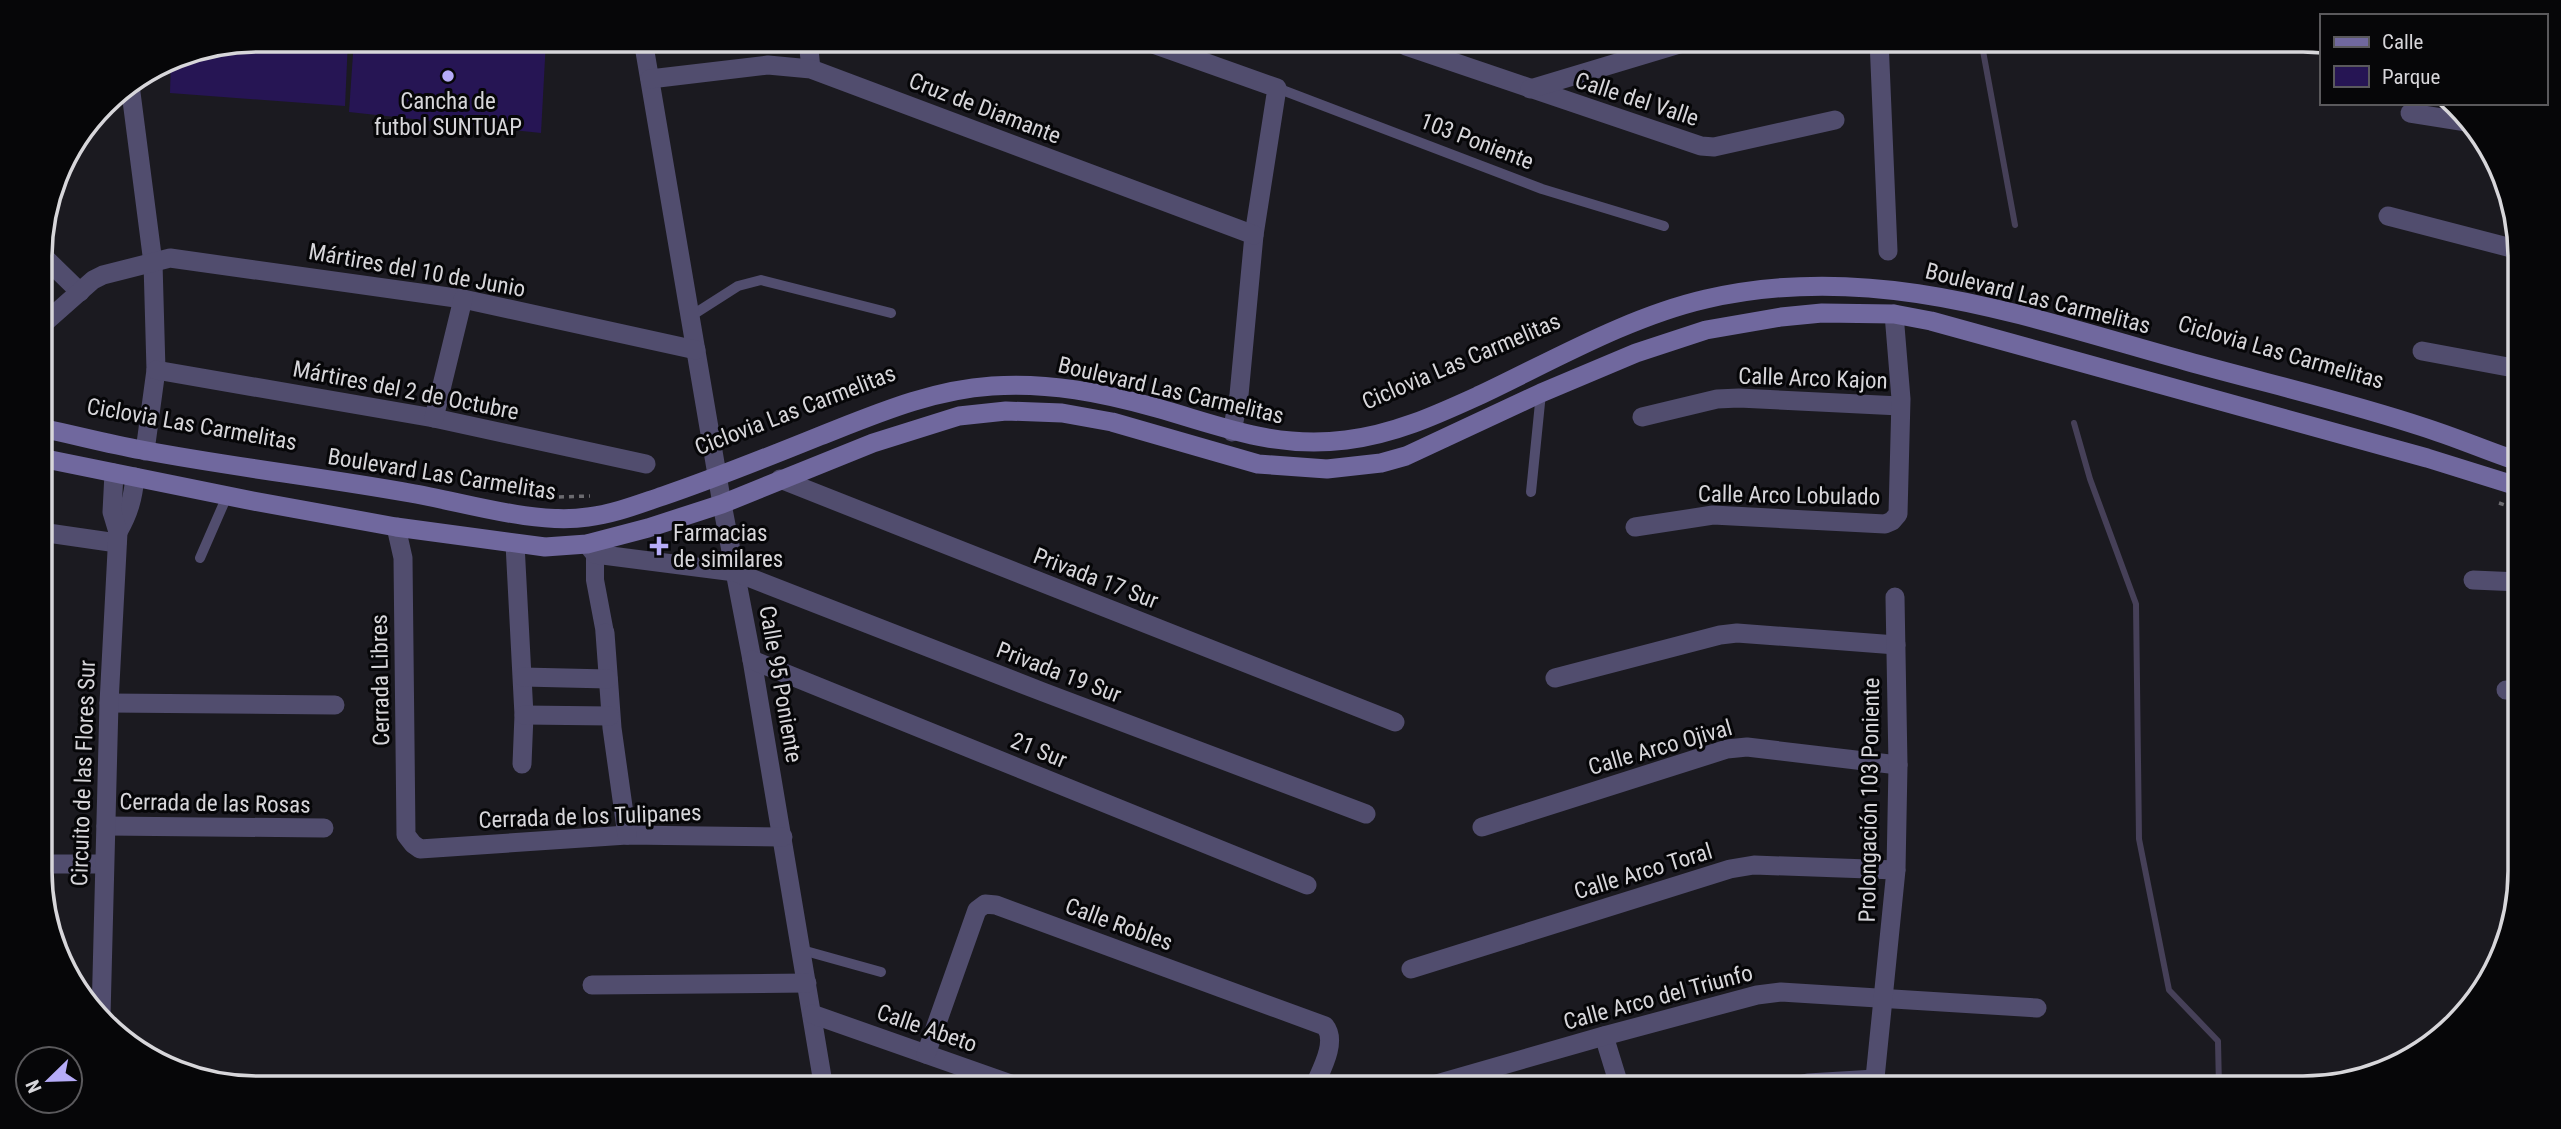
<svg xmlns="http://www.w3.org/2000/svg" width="2561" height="1129" font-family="'Roboto Condensed',sans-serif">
	<rect width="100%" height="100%" fill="#1b1a20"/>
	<g fill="#261554">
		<polygon points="257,40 348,40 345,106 170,93 171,59 175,57"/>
		<polygon points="354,40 546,40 541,133 349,112"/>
	</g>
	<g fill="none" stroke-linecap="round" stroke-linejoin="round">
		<g stroke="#464058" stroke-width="6">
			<polyline points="1981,40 2015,225"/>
			<polyline points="2074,423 2090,479 2136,604 2139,839 2169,990 2218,1041 2219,1088"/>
		</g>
		<g stroke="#6c6b70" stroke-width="3.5" stroke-dasharray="5 5" stroke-linecap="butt">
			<polyline points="559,497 590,496"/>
			<polyline points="2499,503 2520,510"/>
		</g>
		<g stroke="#514d6e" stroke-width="10">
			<polyline points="1277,88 1542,189 1664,226"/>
			<polyline points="691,316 738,286 761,280 891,313"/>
			<polyline points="1531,492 1541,393"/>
			<polyline points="200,558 227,496"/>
			<polyline points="802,950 881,972"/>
		</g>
		<polyline stroke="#514d6e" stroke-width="18" points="595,554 595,580 605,633"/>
		<g stroke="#514d6e" stroke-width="19">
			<polyline points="643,40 722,504 752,660 824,1089"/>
			<polyline points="808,40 811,69"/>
			<polyline points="1142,40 1277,88 1254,235 1239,395 1232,432"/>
			<polyline points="1400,40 1406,46 1701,146 1714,147 1835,120"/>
			<polyline points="1879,40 1888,251"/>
			<polyline points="650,79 768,65 811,69 1254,235"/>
			<polyline points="130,85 153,263 156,370 145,451"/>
			<polyline points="1530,89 1693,40"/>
			<polyline points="2410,113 2473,123"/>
			<polyline points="2388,216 2519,250"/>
			<polyline points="41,254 80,292"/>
			<polyline points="41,326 93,280 103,275 170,258 463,299 696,350"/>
			<polyline points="2422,351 2519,369"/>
			<polyline points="156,370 434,418 646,464"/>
			<polyline points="1642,417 1717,399 1739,398 1900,406"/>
			<polyline points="434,418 463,299"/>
			<polyline points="780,479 1395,722"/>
			<polyline points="396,527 403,558 406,835 413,844 420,849 627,835 783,837"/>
			<polyline points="1635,527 1713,515 1885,524 1892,521 1898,514 1901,399 1894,314"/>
			<polyline points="41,532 117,543"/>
			<path d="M118,532C129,513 133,498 135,477"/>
			<polyline points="515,544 524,715 522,764"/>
			<polyline points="587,544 595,554 735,572 1043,692 1366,814"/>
			<polyline points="2473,580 2520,582"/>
			<polyline points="605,633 612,728 627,835"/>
			<polyline points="752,660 1307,885"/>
			<polyline points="523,677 608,679"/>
			<polyline points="1555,678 1720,635 1737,633 1896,645"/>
			<polyline points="2506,690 2520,691"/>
			<polyline points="109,703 335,705"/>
			<polyline points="524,715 610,716"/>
			<polyline points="106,826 324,828"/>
			<polyline points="1482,827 1727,749 1747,747 1898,765"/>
			<polyline points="42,864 104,864"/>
			<polyline points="1411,969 1730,869 1754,865 1896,870"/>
			<polyline points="592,985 807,983"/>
			<polyline points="812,1014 1025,1089"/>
			<polyline points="101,1016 109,703 118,532 112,512 114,473"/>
			<polyline points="1604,1036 1620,1088"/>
			<path d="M926,1054L977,910L985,904L996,905L1325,1026C1338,1042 1320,1072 1313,1089"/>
			<polyline points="1423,1088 1604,1036 1757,995 1781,992 2037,1008"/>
			<polyline points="1786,1088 1808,1083 1875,1079"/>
			<polyline points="1874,1088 1896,870 1898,765 1895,597"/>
		</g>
		<g stroke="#70689e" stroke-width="19">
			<path d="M41,428C75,435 108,444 142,450C231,467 321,477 410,493C464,502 534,525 588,517C614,514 639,504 663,496C716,478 768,457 820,436C876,414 931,390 992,386C1049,382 1103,393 1157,408C1224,427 1275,449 1346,440C1395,434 1436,415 1480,395C1552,361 1628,317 1706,299C1874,260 2026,317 2186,361C2265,383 2345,401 2423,427C2455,437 2487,451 2520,462"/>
			<polyline points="41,458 253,501 396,527 545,547 587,544 648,528 722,504 873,443 959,416 1006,411 1062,413 1112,422 1258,464 1327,469 1381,463 1406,456 1541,393 1636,353 1706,330 1781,317 1822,313 1894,314 1931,321 2427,458 2520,487"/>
		</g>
	</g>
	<g fill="#b6acf8" stroke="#060608" stroke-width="2.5">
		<circle cx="448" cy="76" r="7"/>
		<path d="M655.5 535.5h7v7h7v7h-7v7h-7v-7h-7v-7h7z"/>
	</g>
	<g text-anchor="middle" stroke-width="6" stroke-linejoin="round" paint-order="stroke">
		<g font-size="23" fill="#d7d6da" stroke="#060608">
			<text transform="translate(1637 99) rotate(18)" y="8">Calle del Valle</text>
			<text transform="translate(985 108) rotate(21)" y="8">Cruz de Diamante</text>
			<text transform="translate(1477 141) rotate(21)" y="8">103 Poniente</text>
			<text transform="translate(417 270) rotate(10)" y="8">Mártires del 10 de Junio</text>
			<text transform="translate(2038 298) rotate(14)" y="8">Boulevard Las Carmelitas</text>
			<text transform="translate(2281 352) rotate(16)" y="8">Ciclovia Las Carmelitas</text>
			<text transform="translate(1461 361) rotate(-23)" y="8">Ciclovia Las Carmelitas</text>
			<text transform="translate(1813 378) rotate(2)" y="8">Calle Arco Kajon</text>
			<text transform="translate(406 390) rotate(11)" y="8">Mártires del 2 de Octubre</text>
			<text transform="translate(1171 390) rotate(13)" y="8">Boulevard Las Carmelitas</text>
			<text transform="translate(795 410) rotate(-21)" y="8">Ciclovia Las Carmelitas</text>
			<text transform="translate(192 424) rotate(10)" y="8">Ciclovia Las Carmelitas</text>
			<text transform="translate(442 474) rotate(9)" y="8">Boulevard Las Carmelitas</text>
			<text transform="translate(1789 495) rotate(1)" y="8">Calle Arco Lobulado</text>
			<text transform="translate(1096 578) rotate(21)" y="8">Privada 17 Sur</text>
			<text transform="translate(1059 672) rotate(21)" y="8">Privada 19 Sur</text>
			<text transform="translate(380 680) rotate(-91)" y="8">Cerrada Libres</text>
			<text transform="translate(781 684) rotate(80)" y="8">Calle 95 Poniente</text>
			<text transform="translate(1660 747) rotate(-16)" y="8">Calle Arco Ojival</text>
			<text transform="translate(1039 750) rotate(22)" y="8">21 Sur</text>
			<text transform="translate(83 773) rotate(-88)" y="8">Circuito de las Flores Sur</text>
			<text transform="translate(1869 800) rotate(-89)" y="8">Prolongación 103 Poniente</text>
			<text transform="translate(215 803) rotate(1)" y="8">Cerrada de las Rosas</text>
			<text transform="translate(590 816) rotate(-2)" y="8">Cerrada de los Tulipanes</text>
			<text transform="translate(1643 871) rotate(-17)" y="8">Calle Arco Toral</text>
			<text transform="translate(1119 924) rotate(20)" y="8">Calle Robles</text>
			<text transform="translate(1658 997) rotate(-15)" y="8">Calle Arco del Triunfo</text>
			<text transform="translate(927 1028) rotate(19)" y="8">Calle Abeto</text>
		</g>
		<g font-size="23" fill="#d7d6da" stroke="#060608">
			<text x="448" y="109">Cancha de<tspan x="448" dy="26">futbol SUNTUAP</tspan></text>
			<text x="673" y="541" text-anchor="start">Farmacias<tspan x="673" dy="26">de similares</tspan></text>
		</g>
	</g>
	<path d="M0 0H2561V1129H0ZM257 52H2303A205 205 0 0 1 2508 257V871A205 205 0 0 1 2303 1076H257A205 205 0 0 1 52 871V257A205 205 0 0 1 257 52Z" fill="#060608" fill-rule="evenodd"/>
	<path fill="none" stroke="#d7d6da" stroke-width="3.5" d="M257 52H2303A205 205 0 0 1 2508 257V871A205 205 0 0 1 2303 1076H257A205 205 0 0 1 52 871V257A205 205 0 0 1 257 52Z"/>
	<rect x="2320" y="14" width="228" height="91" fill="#060608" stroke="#5a595c" stroke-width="2"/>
	<rect x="2334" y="37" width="35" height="10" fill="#70689e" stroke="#5a595c" stroke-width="2"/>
	<text x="2382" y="49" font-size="21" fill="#d7d6da">Calle</text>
	<rect x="2334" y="66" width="35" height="21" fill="#261554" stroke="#5a595c" stroke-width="2"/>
	<text x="2382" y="84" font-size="21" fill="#d7d6da">Parque</text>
	<g transform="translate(49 1080) rotate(247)"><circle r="33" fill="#060608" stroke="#5a595c" stroke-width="2"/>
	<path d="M0-5L12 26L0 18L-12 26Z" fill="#b6acf8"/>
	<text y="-10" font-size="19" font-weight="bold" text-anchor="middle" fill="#d7d6da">N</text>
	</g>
</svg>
